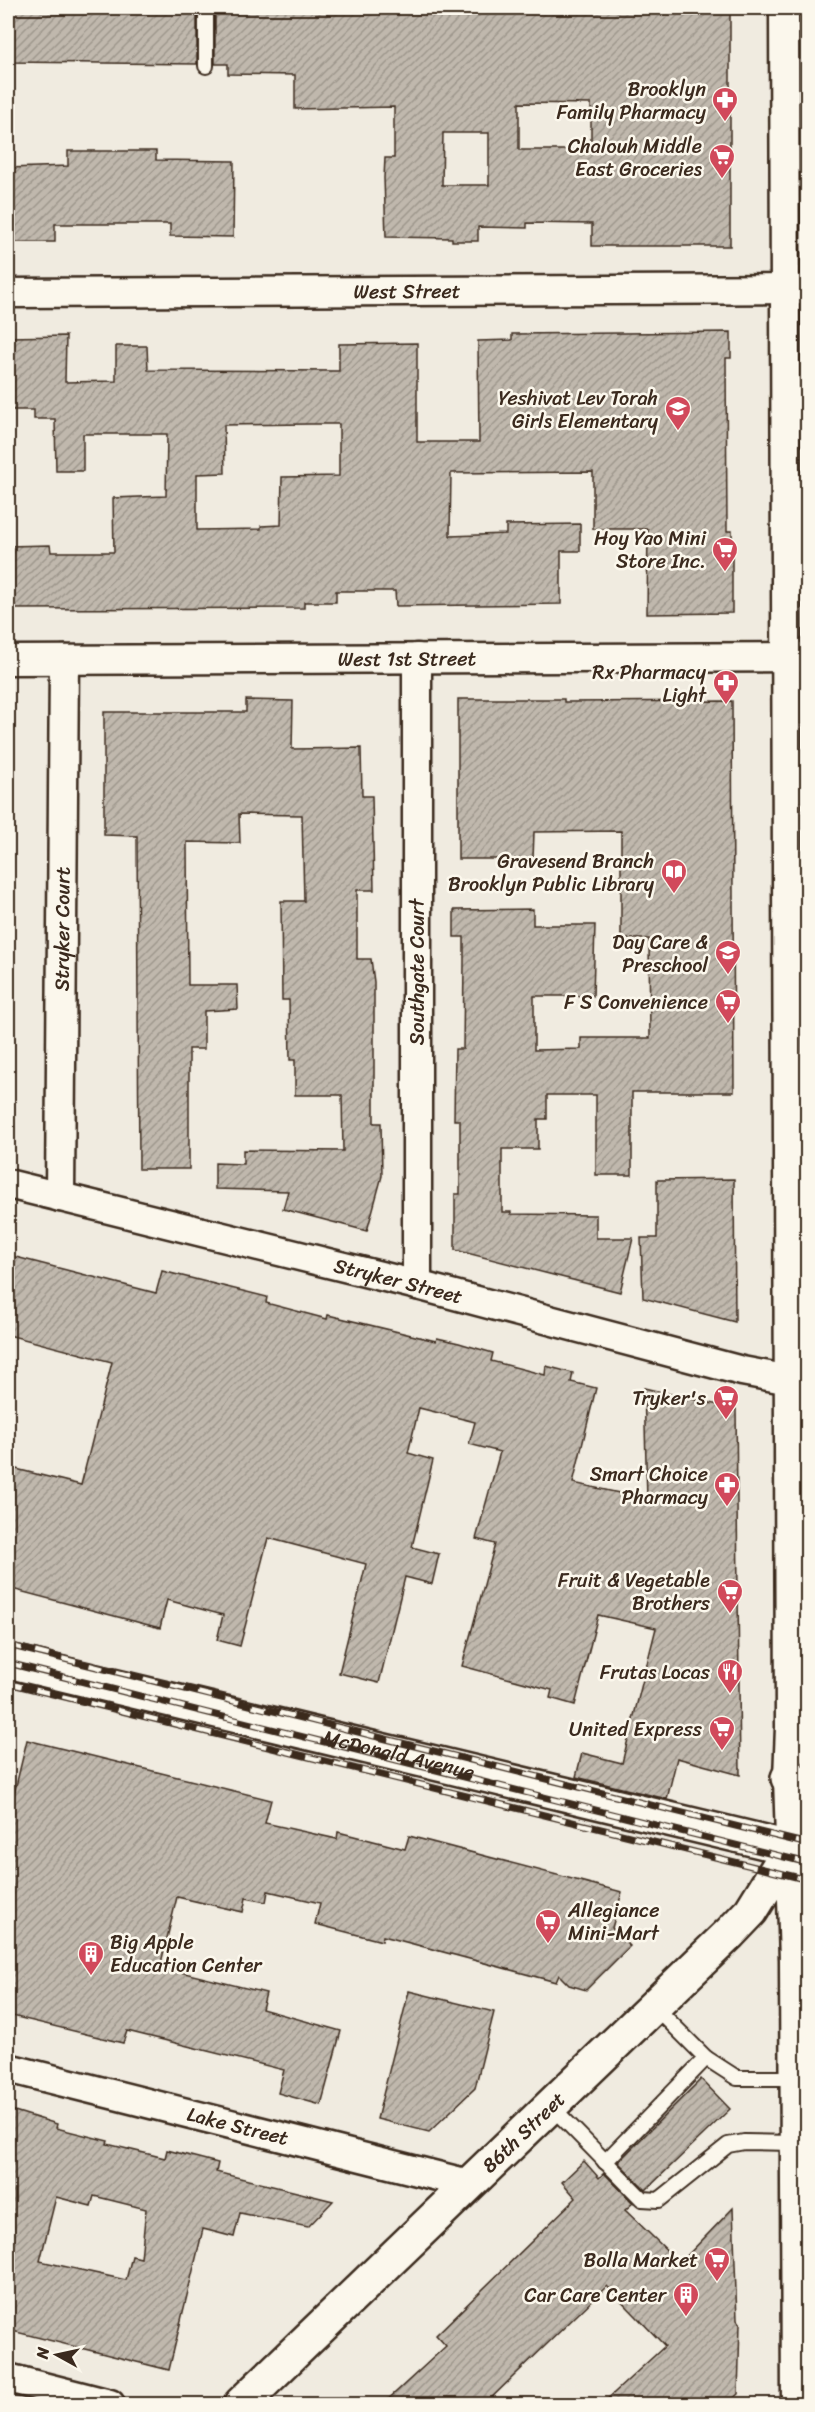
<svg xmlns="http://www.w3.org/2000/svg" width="815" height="2412" font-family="Sriracha,sans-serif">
	<defs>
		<pattern id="building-hatch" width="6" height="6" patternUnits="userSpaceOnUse" patternTransform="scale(1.5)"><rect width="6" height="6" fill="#c0b8ad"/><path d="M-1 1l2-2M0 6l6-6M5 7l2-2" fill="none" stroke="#9d968c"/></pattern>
	</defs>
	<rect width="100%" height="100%" fill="#f0ebe0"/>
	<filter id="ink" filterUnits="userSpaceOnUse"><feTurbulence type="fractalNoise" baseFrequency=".0167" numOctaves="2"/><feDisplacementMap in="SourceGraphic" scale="12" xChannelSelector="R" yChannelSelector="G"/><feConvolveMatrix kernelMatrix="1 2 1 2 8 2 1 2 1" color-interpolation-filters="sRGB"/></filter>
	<g filter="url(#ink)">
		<g fill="url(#building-hatch)" stroke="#3b2a1e" stroke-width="1.5" fill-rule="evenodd">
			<polygon points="8,8 197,8 197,64 8,62"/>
			<path d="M215,8H730V246H592V224L527,223V228L478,227V241H452V238L386,237L384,178L385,158H394V107L295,109V75L228,74V64H215ZM519,103L591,104V150H519ZM443,133H489V185H442Z"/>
			<polygon points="68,151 156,151 156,160 234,161 233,237 170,236 170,224 55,224 55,242 8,242 8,168 68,166"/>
			<path d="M731,332V358H726L727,531H732V613L647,614L648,529H593V472L451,473L450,536L506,534V525L580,524V551H561V604L396,606L395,591H336V602H304V608L8,609V546L50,545L51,552H114L113,498L166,496L167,434H83V471H56L55,419H34V410H8V337L66,336L65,382L116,381V346H147L148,370L339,371V344L417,343V442H479L478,341L512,340V334ZM310,424H339V476L282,477L281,525L261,526V529L197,530V474L225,473L224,425Z"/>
			<polygon points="458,699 564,699 564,702 732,701 734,1092 632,1092 632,1175 596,1175 596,1095 547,1095 547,1119 538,1119 538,1149 502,1149 502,1212 511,1212 511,1214 596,1215 596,1238 633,1238 620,1292 455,1250 455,1194 460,1194 460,1120 454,1120 455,1049 463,1049 464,963 464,937 454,937 454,910 533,909 533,925 595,925 593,996 534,996 534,1050 581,1049 581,1038 650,1038 649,939 621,939 621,831 534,832 533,859 458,859"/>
			<polygon points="246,700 293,701 292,749 361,748 362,796 372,796 374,890 357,890 357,959 371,959 374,982 374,1123 381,1123 382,1176 367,1231 283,1209 288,1191 215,1189 215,1163 243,1164 243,1150 343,1151 342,1095 295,1095 295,1060 290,1060 289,1000 282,1000 281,901 304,901 302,815 239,814 240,843 187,842 188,985 237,985 238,1009 204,1011 204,1049 189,1049 189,1169 139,1169 137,836 104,835 104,712 246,712"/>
			<polygon points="734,1179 735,1322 643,1298 641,1238 657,1238 657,1180"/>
			<polygon points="8,1255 156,1293 162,1271 267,1297 266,1303 327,1319 328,1315 436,1341 437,1338 459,1343 493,1353 491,1361 545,1375 546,1366 573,1373 571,1382 596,1388 573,1483 647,1499 644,1388 736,1409 740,1775 677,1758 667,1799 576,1777 582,1753 622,1763 656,1628 598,1615 575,1705 550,1698 552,1690 462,1666 495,1544 476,1539 500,1452 469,1444 475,1422 419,1408 408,1453 433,1460 412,1547 439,1554 432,1584 405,1577 379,1683 339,1673 366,1564 268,1538 240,1646 217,1640 223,1615 167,1600 160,1628 8,1588 8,1467 81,1485 112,1362 8,1335"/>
			<polygon points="27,1740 271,1800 265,1823 337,1839 338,1832 405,1849 409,1836 622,1892 612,1928 630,1946 586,1990 569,1985 559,1975 556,1982 383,1936 382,1941 315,1924 320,1903 268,1891 266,1902 246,1898 243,1912 177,1897 160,1967 266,1993 262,2009 341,2031 321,2105 278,2093 284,2070 127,2031 123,2043 8,2015 8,1819"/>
			<polygon points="409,1991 494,2012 475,2088 429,2132 377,2119"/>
			<polygon points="701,2079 730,2109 646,2190 618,2162"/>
			<path d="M8,2109L57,2124L56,2128L108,2141L107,2144L165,2158L167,2150L218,2163L216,2172L333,2201L308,2227L240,2213L234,2237L203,2229L169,2370L8,2330ZM94,2196L146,2209L141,2258L132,2256L126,2280L40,2261L56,2197L91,2206Z"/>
			<polygon points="584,2161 599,2178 604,2173 633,2203 625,2210 680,2263 733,2208 737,2320 740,2324 738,2394 727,2404 602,2404 665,2346 607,2286 485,2404 383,2404 446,2346 436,2335 576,2198 562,2182"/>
		</g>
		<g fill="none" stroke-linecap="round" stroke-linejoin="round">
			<defs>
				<g id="service">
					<polyline points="206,8 206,66"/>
					<polyline points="706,2058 737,2078 795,2078"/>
					<polyline points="551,2106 642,2199 659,2200 728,2145 744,2142 794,2143"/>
					<polyline points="605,2162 706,2058 654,2006"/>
				</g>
				<g id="minor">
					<polyline points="784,8 790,1727 788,1778 794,1960 796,2404"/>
					<path id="s1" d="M8,293L808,289"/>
					<polyline points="417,658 417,1285"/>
					<path id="s2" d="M8,660L808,657"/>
					<path id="s3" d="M8,1184L417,1285L742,1371L806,1383"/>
					<path id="s4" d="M60,1197L64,660"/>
					<path id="s5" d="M8,2068L469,2184"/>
					<polyline points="8,2378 110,2404"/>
				</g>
				<g id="secondary">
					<path id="s6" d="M8,1661L790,1848L808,1858"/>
					<polyline points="788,1778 808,1785"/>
					<path id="s7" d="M241,2404L730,1933L751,1911L790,1848"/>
				</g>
			</defs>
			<use href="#service" stroke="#3b2a1e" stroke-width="18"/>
			<use href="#minor" stroke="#3b2a1e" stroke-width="33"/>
			<use href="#secondary" stroke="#3b2a1e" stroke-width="38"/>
			<use href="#service" stroke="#fbf7ec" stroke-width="14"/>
			<use href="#minor" stroke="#fbf7ec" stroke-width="28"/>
			<use href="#secondary" stroke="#fbf7ec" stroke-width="33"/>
			<defs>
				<g id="rail">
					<polyline points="8,1645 808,1844"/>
					<polyline points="8,1663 808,1863"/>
					<polyline points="8,1683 808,1880"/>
				</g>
			</defs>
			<use href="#rail" stroke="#3b2a1e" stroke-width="7"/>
			<use href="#rail" stroke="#fbf7ec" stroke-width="4.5" stroke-dasharray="14" stroke-linecap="butt"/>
		</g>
	</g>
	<defs>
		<symbol id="pharmacy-pin" viewBox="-11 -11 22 30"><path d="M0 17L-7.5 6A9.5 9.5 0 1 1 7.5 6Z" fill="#d1495b" stroke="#fbf7ec"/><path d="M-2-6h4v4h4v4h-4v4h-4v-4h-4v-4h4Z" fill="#fff"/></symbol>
		<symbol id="supermarket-pin" viewBox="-11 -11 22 30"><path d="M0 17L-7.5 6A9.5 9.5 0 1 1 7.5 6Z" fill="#d1495b" stroke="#fbf7ec"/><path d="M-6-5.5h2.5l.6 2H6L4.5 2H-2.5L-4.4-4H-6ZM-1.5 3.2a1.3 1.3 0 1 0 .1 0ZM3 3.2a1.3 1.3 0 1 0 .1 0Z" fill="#fff"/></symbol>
		<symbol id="school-pin" viewBox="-11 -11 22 30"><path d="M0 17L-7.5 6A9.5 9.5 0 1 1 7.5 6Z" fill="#d1495b" stroke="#fbf7ec"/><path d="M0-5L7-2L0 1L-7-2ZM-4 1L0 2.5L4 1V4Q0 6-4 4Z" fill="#fff"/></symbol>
		<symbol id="library-pin" viewBox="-11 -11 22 30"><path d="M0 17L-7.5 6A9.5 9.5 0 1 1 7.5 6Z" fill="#d1495b" stroke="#fbf7ec"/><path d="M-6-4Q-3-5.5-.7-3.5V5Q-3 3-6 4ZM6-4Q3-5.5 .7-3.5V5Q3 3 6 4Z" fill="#fff"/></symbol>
		<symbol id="restaurant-pin" viewBox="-11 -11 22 30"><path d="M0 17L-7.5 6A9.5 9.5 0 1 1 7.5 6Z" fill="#d1495b" stroke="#fbf7ec"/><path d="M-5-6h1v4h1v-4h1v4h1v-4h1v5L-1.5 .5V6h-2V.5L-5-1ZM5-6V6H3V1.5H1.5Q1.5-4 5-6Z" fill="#fff"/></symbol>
		<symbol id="building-pin" viewBox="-11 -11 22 30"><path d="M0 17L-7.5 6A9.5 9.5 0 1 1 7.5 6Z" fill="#d1495b" stroke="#fbf7ec"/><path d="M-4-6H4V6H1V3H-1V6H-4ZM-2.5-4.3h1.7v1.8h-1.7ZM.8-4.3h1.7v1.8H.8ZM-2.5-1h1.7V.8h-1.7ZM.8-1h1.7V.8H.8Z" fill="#fff"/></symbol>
	</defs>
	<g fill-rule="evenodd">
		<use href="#pharmacy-pin" x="710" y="85" width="30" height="40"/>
		<use href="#supermarket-pin" x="707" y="142" width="30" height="40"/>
		<use href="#school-pin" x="663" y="394" width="30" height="40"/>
		<use href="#supermarket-pin" x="710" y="535" width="30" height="40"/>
		<use href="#pharmacy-pin" x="711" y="668" width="30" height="40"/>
		<use href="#library-pin" x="659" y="857" width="30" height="40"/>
		<use href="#school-pin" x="713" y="938" width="30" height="40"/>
		<use href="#supermarket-pin" x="713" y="987" width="30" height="40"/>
		<use href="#supermarket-pin" x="711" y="1383" width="30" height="40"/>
		<use href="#pharmacy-pin" x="712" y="1470" width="30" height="40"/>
		<use href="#supermarket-pin" x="715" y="1577" width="30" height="40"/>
		<use href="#restaurant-pin" x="715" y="1657" width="30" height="40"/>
		<use href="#supermarket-pin" x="707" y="1714" width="30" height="40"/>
		<use href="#supermarket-pin" x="533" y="1907" width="30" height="40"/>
		<use href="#building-pin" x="76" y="1939" width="30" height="40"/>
		<use href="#supermarket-pin" x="702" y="2245" width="30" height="40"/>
		<use href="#building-pin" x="671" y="2280" width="30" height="40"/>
	</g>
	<g text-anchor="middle" stroke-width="5" stroke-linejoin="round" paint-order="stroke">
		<g font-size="20" fill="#3b2a1e" stroke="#fbf7ec" text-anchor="end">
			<text x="706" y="96">Brooklyn<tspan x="706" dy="23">Family Pharmacy</tspan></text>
			<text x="702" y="153">Chalouh Middle<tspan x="702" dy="23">East Groceries</tspan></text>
			<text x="658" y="405">Yeshivat Lev Torah<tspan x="658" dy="23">Girls Elementary</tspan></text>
			<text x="706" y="545">Hoy Yao Mini<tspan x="706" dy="23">Store Inc.</tspan></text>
			<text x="706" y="679">Rx Pharmacy<tspan x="706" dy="23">Light</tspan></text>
			<text x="654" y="868">Gravesend Branch<tspan x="654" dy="23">Brooklyn Public Library</tspan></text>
			<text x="708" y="949">Day Care &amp;<tspan x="708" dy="23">Preschool</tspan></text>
			<text x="708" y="1009">F S Convenience</text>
			<text x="706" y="1405">Tryker's</text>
			<text x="708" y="1481">Smart Choice<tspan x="708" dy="23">Pharmacy</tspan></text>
			<text x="710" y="1587">Fruit &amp; Vegetable<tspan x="710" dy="23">Brothers</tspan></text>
			<text x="710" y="1679">Frutas Locas</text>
			<text x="702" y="1736">United Express</text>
			<text x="568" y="1917" text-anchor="start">Allegiance<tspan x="568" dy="23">Mini-Mart</tspan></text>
			<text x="110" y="1949" text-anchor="start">Big Apple<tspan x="110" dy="23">Education Center</tspan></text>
			<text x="698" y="2267">Bolla Market</text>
			<text x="666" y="2302">Car Care Center</text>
		</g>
		<g font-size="20" fill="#3b2a1e" stroke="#fbf7ec">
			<text dy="7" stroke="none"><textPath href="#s1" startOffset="399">West Street</textPath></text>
			<text dy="7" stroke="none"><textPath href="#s2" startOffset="399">West 1st Street</textPath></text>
			<text dy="7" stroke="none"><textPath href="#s4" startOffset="268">Stryker Court</textPath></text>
			<text transform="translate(417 972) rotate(-90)" y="7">Southgate Court</text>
			<text dy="7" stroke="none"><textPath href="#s3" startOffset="402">Stryker Street</textPath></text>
			<text dy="7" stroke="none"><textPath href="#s6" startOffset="402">McDonald Avenue</textPath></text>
			<text dy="7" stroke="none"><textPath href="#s5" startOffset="237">Lake Street</textPath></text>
			<text dy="7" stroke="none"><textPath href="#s7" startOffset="392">86th Street</textPath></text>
		</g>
	</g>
	<rect width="815" height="2412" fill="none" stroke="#fbf7ec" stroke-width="30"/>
	<rect x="15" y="15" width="785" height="2382" fill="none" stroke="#3b2a1e" stroke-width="2" filter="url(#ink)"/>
	<g transform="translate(57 2355) rotate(278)" stroke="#fbf7ec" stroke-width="4.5" paint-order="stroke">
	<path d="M0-4.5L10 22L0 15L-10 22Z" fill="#3b2a1e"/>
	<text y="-9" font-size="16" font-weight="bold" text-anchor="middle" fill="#3b2a1e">N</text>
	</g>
</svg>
